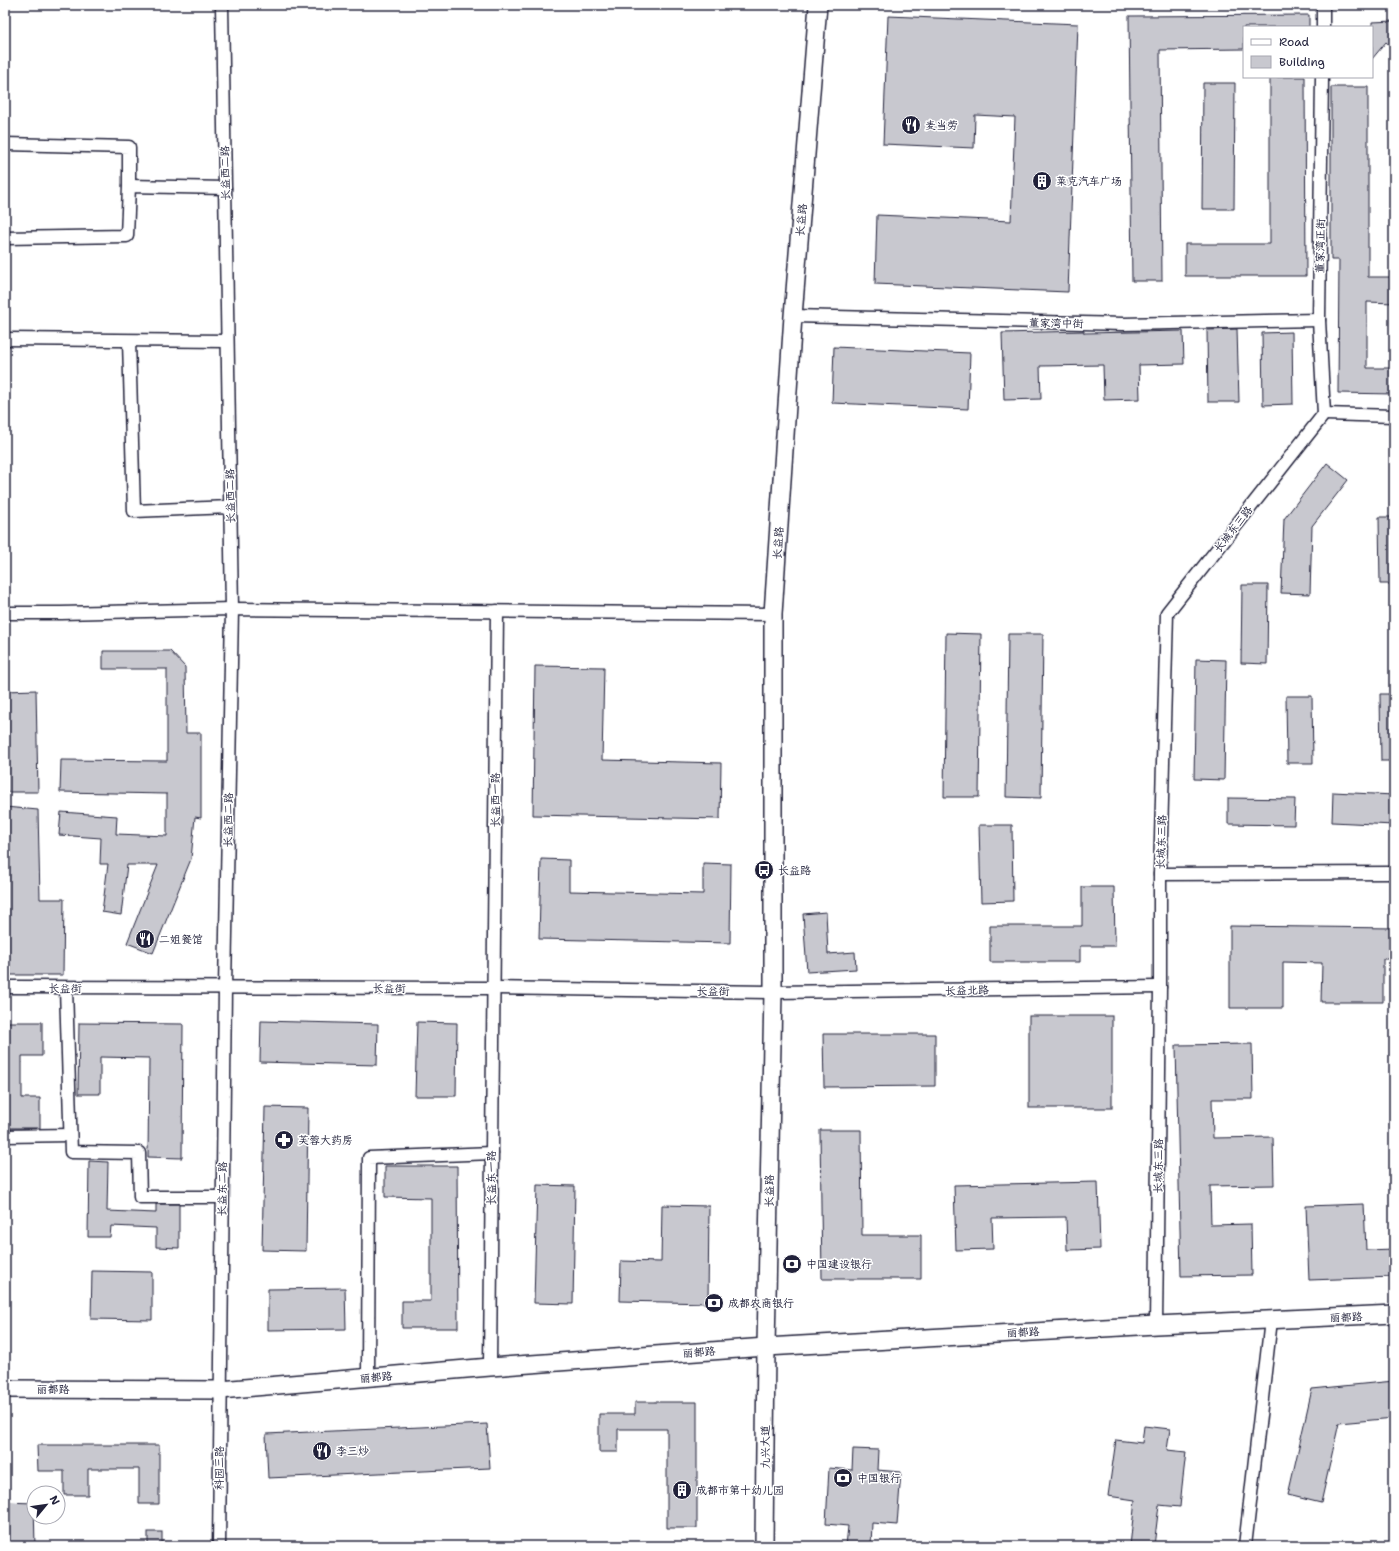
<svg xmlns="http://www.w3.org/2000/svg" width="1399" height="1551" font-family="'Shantell Sans','LXGW WenKai TC',sans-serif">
	<rect width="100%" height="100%" fill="#fff"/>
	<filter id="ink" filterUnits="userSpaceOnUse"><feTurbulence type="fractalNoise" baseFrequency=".025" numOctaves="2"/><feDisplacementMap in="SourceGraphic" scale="8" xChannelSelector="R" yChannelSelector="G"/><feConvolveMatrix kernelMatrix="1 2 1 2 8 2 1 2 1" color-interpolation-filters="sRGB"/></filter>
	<g filter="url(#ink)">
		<g fill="#c8c8cf" stroke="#22223b">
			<polygon points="1309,15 1309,27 1244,27 1244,49 1160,50 1162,281 1132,281 1129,16"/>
			<polygon points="888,16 1078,24 1068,292 875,284 877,215 1011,221 1015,117 975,115 974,148 883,144"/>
			<polygon points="1394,21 1394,49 1386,42 1372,59 1372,22"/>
			<polygon points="1270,77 1305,77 1306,276 1185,276 1185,244 1270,244"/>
			<polygon points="1203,83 1235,83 1234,209 1202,209"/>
			<polygon points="1331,87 1368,87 1368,277 1394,277 1394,303 1367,302 1367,368 1394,368 1394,394 1338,393 1339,260 1331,260"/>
			<polygon points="1237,329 1239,402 1208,402 1207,330"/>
			<polygon points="1084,331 1084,333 1183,331 1184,364 1139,365 1140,399 1104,400 1103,365 1040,366 1041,399 1004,400 1002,333"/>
			<polygon points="1292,332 1293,404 1263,405 1262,333"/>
			<polygon points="834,347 970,353 968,409 832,403"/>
			<polygon points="1327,463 1348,480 1312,526 1310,594 1281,593 1284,519"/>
			<polygon points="1379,517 1394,517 1394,584 1380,584"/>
			<polygon points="1242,585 1268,585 1267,664 1241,663"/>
			<polygon points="946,633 981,634 979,797 944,797"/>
			<polygon points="1008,634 1043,634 1041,798 1006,797"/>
			<polygon points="103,651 170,651 185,667 186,733 201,733 201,818 195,817 191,859 153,953 127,943 158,865 127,865 121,915 102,912 108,864 100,864 101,838 59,835 61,812 117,816 116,834 167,836 167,794 60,792 61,760 167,761 167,669 103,669"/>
			<polygon points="1196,659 1226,660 1224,780 1194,779"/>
			<polygon points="535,666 604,667 602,760 721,763 720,819 533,815"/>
			<polygon points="36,690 38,792 5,792 5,691"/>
			<polygon points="1380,694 1394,694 1394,761 1381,761"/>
			<polygon points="1286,696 1312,696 1313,763 1287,763"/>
			<polygon points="1333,792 1394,795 1394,825 1332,822"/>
			<polygon points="1228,798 1295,799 1294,825 1228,824"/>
			<polygon points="5,807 38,810 40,899 64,899 63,975 5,975"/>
			<polygon points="979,825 1012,825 1013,901 981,902"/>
			<polygon points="541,859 569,860 569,891 703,894 703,863 731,864 730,943 539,939"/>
			<polygon points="1082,887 1114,887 1115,946 1080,946 1080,962 990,962 990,926 1082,926"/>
			<polygon points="826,912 828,954 855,952 856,969 807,972 803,914"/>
			<polygon points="1230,926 1394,928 1394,959 1383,959 1383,1002 1321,1002 1322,963 1283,962 1283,1008 1230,1008"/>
			<rect x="1029" y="1016" width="83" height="92"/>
			<polygon points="261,1021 378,1024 377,1065 260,1062"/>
			<polygon points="5,1022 42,1022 42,1056 22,1056 22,1098 40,1098 40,1128 5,1128"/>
			<polygon points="417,1022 457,1023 456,1096 415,1096"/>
			<polygon points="79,1023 183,1024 182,1158 148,1157 149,1058 100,1057 100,1094 78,1094"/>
			<polygon points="823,1034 935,1034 935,1086 824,1087"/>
			<polygon points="1252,1044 1253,1099 1212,1099 1213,1138 1273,1137 1274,1185 1210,1186 1211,1225 1251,1224 1252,1275 1181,1276 1176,1045"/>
			<polygon points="265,1107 308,1108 306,1251 262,1250"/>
			<polygon points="820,1130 861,1130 862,1235 921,1235 921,1279 822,1279"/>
			<polygon points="89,1161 108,1162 107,1211 156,1213 156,1204 179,1204 179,1248 156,1247 156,1228 111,1226 110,1237 88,1237"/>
			<polygon points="385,1166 457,1166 458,1328 402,1328 402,1301 431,1301 431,1198 385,1197"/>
			<polygon points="1098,1182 1100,1249 1067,1250 1066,1217 992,1218 993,1249 956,1250 954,1185"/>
			<polygon points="537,1185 575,1186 573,1304 534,1303"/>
			<polygon points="1364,1204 1366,1250 1394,1249 1394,1277 1309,1280 1306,1206"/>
			<polygon points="662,1205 709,1206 708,1303 620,1301 621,1261 661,1262"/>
			<polygon points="92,1271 152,1272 152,1320 91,1319"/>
			<polygon points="345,1288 346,1329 268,1330 268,1289"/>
			<polygon points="1394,1381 1394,1418 1339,1423 1321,1503 1288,1495 1312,1389"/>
			<polygon points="635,1402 697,1402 697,1528 667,1528 667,1429 618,1429 618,1452 599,1452 599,1414 635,1414"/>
			<polygon points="487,1424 490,1468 268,1478 266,1434"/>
			<polygon points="1144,1426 1170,1429 1167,1450 1186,1452 1182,1486 1180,1507 1159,1505 1154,1546 1130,1546 1135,1500 1108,1496 1116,1440 1142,1443"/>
			<polygon points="37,1445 159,1445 159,1504 139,1504 139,1469 88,1469 88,1495 64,1495 64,1471 38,1471"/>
			<polygon points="853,1449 878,1450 877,1470 901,1472 897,1525 872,1523 871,1546 846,1546 848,1526 826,1524 829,1468 852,1470"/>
			<polygon points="5,1502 34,1503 35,1546 5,1546"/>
			<rect x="148" y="1532" width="14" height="14"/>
		</g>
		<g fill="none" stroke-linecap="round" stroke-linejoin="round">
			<defs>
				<g id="street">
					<polyline points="1323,27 1323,5"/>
					<polyline points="1322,77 1319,320 1324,414"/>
					<polyline points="5,144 129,147 129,186"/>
					<polyline points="5,238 127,236 129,186 225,188"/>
					<polyline points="793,316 1123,324 1319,320"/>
					<polyline points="5,339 227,341"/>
					<polyline points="129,341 134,511 230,507"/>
					<polyline points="1324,414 1394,416"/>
					<polyline points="5,613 61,613 232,609 773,614"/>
					<polyline points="1160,874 1394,873"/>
					<polyline points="5,987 494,988 773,992 1160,987"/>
					<polyline points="66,988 71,1152 139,1153 140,1197 222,1197"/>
					<polyline points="5,1136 70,1135"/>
					<polyline points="1156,1325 1160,987 1160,874 1167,613 1324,414"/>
					<polyline points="490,1367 497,611"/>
					<polyline points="368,1377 369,1158 492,1153"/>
					<polyline points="219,1546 225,988 232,609 222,5"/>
					<polyline points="1245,1546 1271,1320"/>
				</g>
				<g id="secondary">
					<polyline points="5,1389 220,1390 490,1367 766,1347 1156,1325 1394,1314"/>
					<polyline points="764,1546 766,1347 773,992 773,614 793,316 818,5"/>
				</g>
			</defs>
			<use href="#street" stroke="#22223b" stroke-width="15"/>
			<use href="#secondary" stroke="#22223b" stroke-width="20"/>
			<use href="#street" stroke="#fff" stroke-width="12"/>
			<use href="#secondary" stroke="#fff" stroke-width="17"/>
		</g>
	</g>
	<defs>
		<symbol id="restaurant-disc" viewBox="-11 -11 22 22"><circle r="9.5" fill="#22223b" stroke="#fff"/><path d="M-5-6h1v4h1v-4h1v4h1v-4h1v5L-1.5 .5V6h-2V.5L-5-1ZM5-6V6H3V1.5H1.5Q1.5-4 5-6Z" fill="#fff"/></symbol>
		<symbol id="building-disc" viewBox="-11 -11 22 22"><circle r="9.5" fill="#22223b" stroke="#fff"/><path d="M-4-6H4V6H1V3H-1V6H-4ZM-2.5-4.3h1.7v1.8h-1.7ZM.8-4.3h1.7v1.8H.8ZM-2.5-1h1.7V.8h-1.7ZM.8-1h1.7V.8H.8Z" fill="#fff"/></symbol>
		<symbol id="bus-disc" viewBox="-11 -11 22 22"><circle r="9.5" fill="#22223b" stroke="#fff"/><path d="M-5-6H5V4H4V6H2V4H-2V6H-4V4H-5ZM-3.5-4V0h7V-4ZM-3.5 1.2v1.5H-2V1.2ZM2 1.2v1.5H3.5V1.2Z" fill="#fff"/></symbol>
		<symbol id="pharmacy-disc" viewBox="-11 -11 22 22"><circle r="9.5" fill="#22223b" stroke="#fff"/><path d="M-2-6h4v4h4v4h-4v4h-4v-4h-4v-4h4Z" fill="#fff"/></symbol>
		<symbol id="bank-disc" viewBox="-11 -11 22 22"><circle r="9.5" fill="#22223b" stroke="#fff"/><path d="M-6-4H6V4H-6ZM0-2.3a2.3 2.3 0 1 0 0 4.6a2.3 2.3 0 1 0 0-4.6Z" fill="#fff"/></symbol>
	</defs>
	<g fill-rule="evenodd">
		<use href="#restaurant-disc" x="900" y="114" width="22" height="22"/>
		<use href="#building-disc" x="1031" y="170" width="22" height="22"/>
		<use href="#bus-disc" x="753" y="859" width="22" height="22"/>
		<use href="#restaurant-disc" x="134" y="928" width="22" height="22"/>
		<use href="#pharmacy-disc" x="273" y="1129" width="22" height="22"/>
		<use href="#bank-disc" x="781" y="1253" width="22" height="22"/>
		<use href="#bank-disc" x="703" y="1292" width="22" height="22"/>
		<use href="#restaurant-disc" x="311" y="1440" width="22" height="22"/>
		<use href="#bank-disc" x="832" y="1467" width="22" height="22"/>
		<use href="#building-disc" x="671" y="1479" width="22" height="22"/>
	</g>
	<g text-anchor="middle" stroke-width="3" stroke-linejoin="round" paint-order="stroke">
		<g font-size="11" fill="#22223b" stroke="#fff" text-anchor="start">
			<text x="925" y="129">麦当劳</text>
			<text x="1056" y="185">莱克汽车广场</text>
			<text x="778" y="874">长益路</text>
			<text x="159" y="943">二姐餐馆</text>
			<text x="298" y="1144">芙蓉大药房</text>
			<text x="806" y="1268">中国建设银行</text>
			<text x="728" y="1307">成都农商银行</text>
			<text x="336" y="1455">李三炒</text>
			<text x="857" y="1482">中国银行</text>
			<text x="696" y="1494">成都市第十幼儿园</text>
		</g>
		<g font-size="11" fill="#22223b" stroke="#fff">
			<text transform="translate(225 173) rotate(-91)" y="4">长益西二路</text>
			<text transform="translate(801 220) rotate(-85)" y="4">长益路</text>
			<text transform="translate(1320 246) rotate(-89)" y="4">董家湾正街</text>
			<text transform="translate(1056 323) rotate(1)" y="4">董家湾中街</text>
			<text transform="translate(230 496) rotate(-91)" y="4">长益西二路</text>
			<text transform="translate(1233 529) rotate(-52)" y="4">长城东三路</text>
			<text transform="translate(778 543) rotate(-86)" y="4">长益路</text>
			<text transform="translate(495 800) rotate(-90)" y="4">长益西一路</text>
			<text transform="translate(228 820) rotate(-89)" y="4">长益西二路</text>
			<text transform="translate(1161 842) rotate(-88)" y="4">长城东三路</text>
			<text x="65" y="992">长益街</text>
			<text x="389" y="992">长益街</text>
			<text transform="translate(967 990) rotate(-1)" y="4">长益北路</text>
			<text transform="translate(713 991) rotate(1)" y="4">长益街</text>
			<text transform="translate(1158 1166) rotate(-89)" y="4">长城东三路</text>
			<text transform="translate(491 1178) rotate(-90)" y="4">长益东一路</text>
			<text transform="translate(222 1189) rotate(-89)" y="4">长益东二路</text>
			<text transform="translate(769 1191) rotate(-89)" y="4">长益路</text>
			<text transform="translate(1346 1317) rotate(-2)" y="4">丽都路</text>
			<text transform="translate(1023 1332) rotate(-3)" y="4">丽都路</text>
			<text transform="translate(699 1352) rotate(-4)" y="4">丽都路</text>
			<text transform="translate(376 1377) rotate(-5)" y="4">丽都路</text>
			<text x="53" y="1393">丽都路</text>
			<text transform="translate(765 1447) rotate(-90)" y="4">九兴大道</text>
			<text transform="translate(219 1468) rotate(-90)" y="4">科园三路</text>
		</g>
	</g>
	<rect width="1399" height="1551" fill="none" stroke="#fff" stroke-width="20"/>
	<rect x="10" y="10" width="1379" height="1531" fill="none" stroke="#22223b" stroke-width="1.5" filter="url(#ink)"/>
	<rect x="1243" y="26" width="130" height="52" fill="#ffffff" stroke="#a7a7b1"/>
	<rect x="1251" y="39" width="20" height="6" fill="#ffffff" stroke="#a7a7b1"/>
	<text x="1279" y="46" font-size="12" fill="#22223b">Road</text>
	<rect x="1251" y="56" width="20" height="12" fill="#c8c8cf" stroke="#a7a7b1"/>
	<text x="1279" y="66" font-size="12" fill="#22223b">Building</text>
	<g transform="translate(46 1505) rotate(61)"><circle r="19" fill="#ffffff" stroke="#a7a7b1"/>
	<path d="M0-3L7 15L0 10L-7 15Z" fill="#22223b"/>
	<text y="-6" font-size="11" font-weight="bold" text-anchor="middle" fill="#22223b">N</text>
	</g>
</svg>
